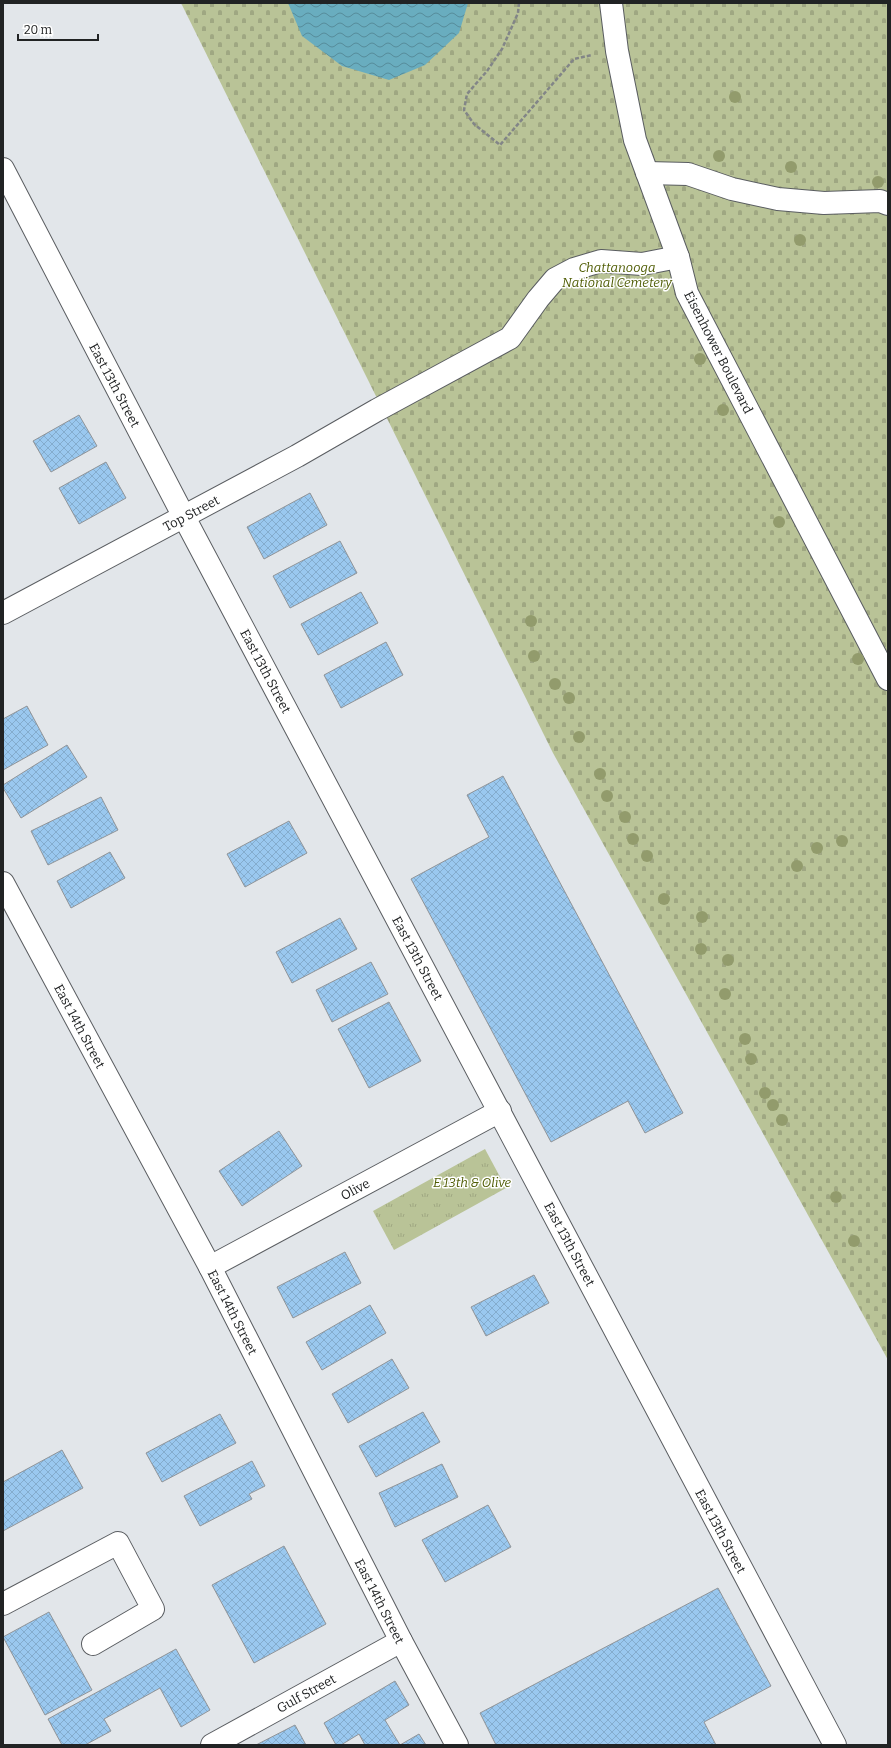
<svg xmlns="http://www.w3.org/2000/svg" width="891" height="1748" font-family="Bitter,serif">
	<defs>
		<pattern id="cemetery-stones" width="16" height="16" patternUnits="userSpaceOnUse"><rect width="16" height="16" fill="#b9c397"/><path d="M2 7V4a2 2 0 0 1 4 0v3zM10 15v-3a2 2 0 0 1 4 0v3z" fill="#9fa782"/></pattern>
		<pattern id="park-tufts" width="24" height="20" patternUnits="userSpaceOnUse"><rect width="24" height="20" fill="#b9c397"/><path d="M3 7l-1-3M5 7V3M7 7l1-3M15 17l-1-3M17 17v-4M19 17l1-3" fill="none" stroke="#9fa782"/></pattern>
		<pattern id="water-waves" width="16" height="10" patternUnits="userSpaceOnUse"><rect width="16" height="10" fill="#69adbf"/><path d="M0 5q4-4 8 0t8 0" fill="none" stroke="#568c9b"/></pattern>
		<pattern id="building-cross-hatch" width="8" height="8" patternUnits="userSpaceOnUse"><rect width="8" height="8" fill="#9ac8ef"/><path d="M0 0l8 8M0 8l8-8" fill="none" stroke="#84accd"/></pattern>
	</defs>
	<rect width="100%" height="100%" fill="#e2e6ea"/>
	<polygon fill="url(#cemetery-stones)" points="181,3 888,3 888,1360 553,753"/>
	<polygon fill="url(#park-tufts)" points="485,1149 506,1188 394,1250 373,1211"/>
	<polygon fill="url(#water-waves)" points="288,3 468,3 459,33 425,65 389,80 342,66 302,36"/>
	<g fill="url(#building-cross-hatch)" stroke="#909498">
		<polygon points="79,415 97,446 51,472 33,441"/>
		<polygon points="106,462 126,498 79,524 59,488"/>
		<polygon points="310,493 327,525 264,559 247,527"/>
		<polygon points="340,541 357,573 290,608 273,576"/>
		<polygon points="361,592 378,623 318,655 301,624"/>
		<polygon points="386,642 403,675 341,708 324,675"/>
		<polygon points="27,706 48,745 3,770 3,719"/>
		<polygon points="67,745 87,777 21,818 3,788 3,785"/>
		<polygon points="503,776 683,1113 645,1133 628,1101 551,1142 411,879 489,837 467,795"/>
		<polygon points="101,797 118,830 48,865 31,831"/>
		<polygon points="289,821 307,853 245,887 227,854"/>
		<polygon points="110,852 125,878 71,908 57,881"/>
		<polygon points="340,918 357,949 292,983 276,952"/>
		<polygon points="371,962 388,994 332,1022 316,990"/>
		<polygon points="389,1002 421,1061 369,1088 338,1029"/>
		<polygon points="279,1131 302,1166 242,1206 219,1171"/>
		<polygon points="345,1252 361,1283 293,1318 277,1287"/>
		<polygon points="534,1275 549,1303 486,1336 471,1307"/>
		<polygon points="370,1305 386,1333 322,1370 306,1342"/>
		<polygon points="392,1359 409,1388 348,1423 332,1394"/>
		<polygon points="423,1412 440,1442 376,1477 359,1446"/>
		<polygon points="220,1414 236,1443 162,1482 146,1453"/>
		<polygon points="62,1450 83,1488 3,1531 3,1482"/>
		<polygon points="252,1461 265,1486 249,1494 252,1499 200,1526 184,1496"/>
		<polygon points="442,1464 458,1497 395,1527 379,1493"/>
		<polygon points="488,1505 511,1547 445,1582 422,1540"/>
		<polygon points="284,1546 326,1624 254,1663 212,1585"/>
		<polygon points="718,1588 771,1686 704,1722 716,1745 496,1745 480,1713"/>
		<polygon points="49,1612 92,1690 45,1715 3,1637"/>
		<polygon points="176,1649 210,1710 181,1727 160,1688 104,1719 111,1731 85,1745 62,1745 48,1719"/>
		<polygon points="395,1681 409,1705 385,1720 400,1745 419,1734 426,1745 365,1745 359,1734 341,1745 336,1745 324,1723"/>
		<polygon points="295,1725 306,1745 256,1745"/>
	</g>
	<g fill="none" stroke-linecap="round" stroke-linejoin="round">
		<defs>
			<g id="minor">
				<polyline points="611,3 617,51 635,140 678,257 687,293 888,679"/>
				<polyline points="3,169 184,517 835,1745"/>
				<polyline points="647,173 688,174 732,189 778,199 824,203 880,201 888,204"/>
				<polyline points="3,613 297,456 377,410 510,338 538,299 555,279 574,269 601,261 642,264 678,257"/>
				<polyline points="3,883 210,1267 401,1641 457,1745"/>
				<polyline points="210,1267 500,1111"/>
				<polyline points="3,1604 118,1543 153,1609 93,1644"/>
				<polyline points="212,1745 401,1641"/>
			</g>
		</defs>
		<use href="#minor" stroke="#5a5d61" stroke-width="24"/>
		<polyline stroke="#828587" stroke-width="2.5" stroke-dasharray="4 2" stroke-linecap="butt" points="519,3 518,13 502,49 487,71 467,94 464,110 474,124 500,145 574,59 592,55"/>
		<use href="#minor" stroke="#fff" stroke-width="22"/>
	</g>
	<g fill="#929b6c">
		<circle cx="735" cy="97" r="6"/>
		<circle cx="719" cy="156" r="6"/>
		<circle cx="791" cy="167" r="6"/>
		<circle cx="878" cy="182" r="6"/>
		<circle cx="800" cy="240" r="6"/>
		<circle cx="700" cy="359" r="6"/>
		<circle cx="723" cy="410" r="6"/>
		<circle cx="779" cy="522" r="6"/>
		<circle cx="531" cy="621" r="6"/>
		<circle cx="534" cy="656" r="6"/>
		<circle cx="858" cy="659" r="6"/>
		<circle cx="555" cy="684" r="6"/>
		<circle cx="569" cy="698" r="6"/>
		<circle cx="579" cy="737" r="6"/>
		<circle cx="600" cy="774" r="6"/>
		<circle cx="607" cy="796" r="6"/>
		<circle cx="625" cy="817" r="6"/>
		<circle cx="633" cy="839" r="6"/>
		<circle cx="842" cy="841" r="6"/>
		<circle cx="817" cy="848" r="6"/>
		<circle cx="647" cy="856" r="6"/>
		<circle cx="797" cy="866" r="6"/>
		<circle cx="664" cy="899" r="6"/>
		<circle cx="702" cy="917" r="6"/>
		<circle cx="701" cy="949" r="6"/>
		<circle cx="728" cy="960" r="6"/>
		<circle cx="725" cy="994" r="6"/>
		<circle cx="745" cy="1039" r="6"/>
		<circle cx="751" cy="1059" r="6"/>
		<circle cx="765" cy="1093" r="6"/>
		<circle cx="773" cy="1105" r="6"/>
		<circle cx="782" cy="1120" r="6"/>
		<circle cx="836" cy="1197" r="6"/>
		<circle cx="854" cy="1241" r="6"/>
	</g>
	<g text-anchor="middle" stroke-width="3" stroke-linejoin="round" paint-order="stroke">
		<g font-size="13" font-style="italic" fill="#505d05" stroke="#fff">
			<text x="617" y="272">Chattanooga<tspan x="617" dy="15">National Cemetery</tspan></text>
			<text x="472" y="1187">E 13th &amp; Olive</text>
		</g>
		<g font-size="13" fill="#212324" stroke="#fff">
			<text transform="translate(719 352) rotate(63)" y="5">Eisenhower Boulevard</text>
			<text transform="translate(115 385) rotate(62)" y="5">East 13th Street</text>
			<text transform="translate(191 513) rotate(-28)" y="5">Top Street</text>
			<text transform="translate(266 671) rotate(62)" y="5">East 13th Street</text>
			<text transform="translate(418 958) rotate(62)" y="5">East 13th Street</text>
			<text transform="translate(80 1026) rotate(62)" y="5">East 14th Street</text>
			<text transform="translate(355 1189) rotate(-28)" y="5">Olive</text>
			<text transform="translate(570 1244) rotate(62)" y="5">East 13th Street</text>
			<text transform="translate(233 1312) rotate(63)" y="5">East 14th Street</text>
			<text transform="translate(721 1531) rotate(62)" y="5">East 13th Street</text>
			<text transform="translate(380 1601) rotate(63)" y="5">East 14th Street</text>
			<text transform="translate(306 1693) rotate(-29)" y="5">Gulf Street</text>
		</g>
	</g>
	<rect width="891" height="1748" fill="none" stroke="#212324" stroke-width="8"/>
	<path d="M18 34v6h80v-6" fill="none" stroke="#212324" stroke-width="2"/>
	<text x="24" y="34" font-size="12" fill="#212324" stroke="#ffffff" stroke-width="3" paint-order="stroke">20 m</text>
</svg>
